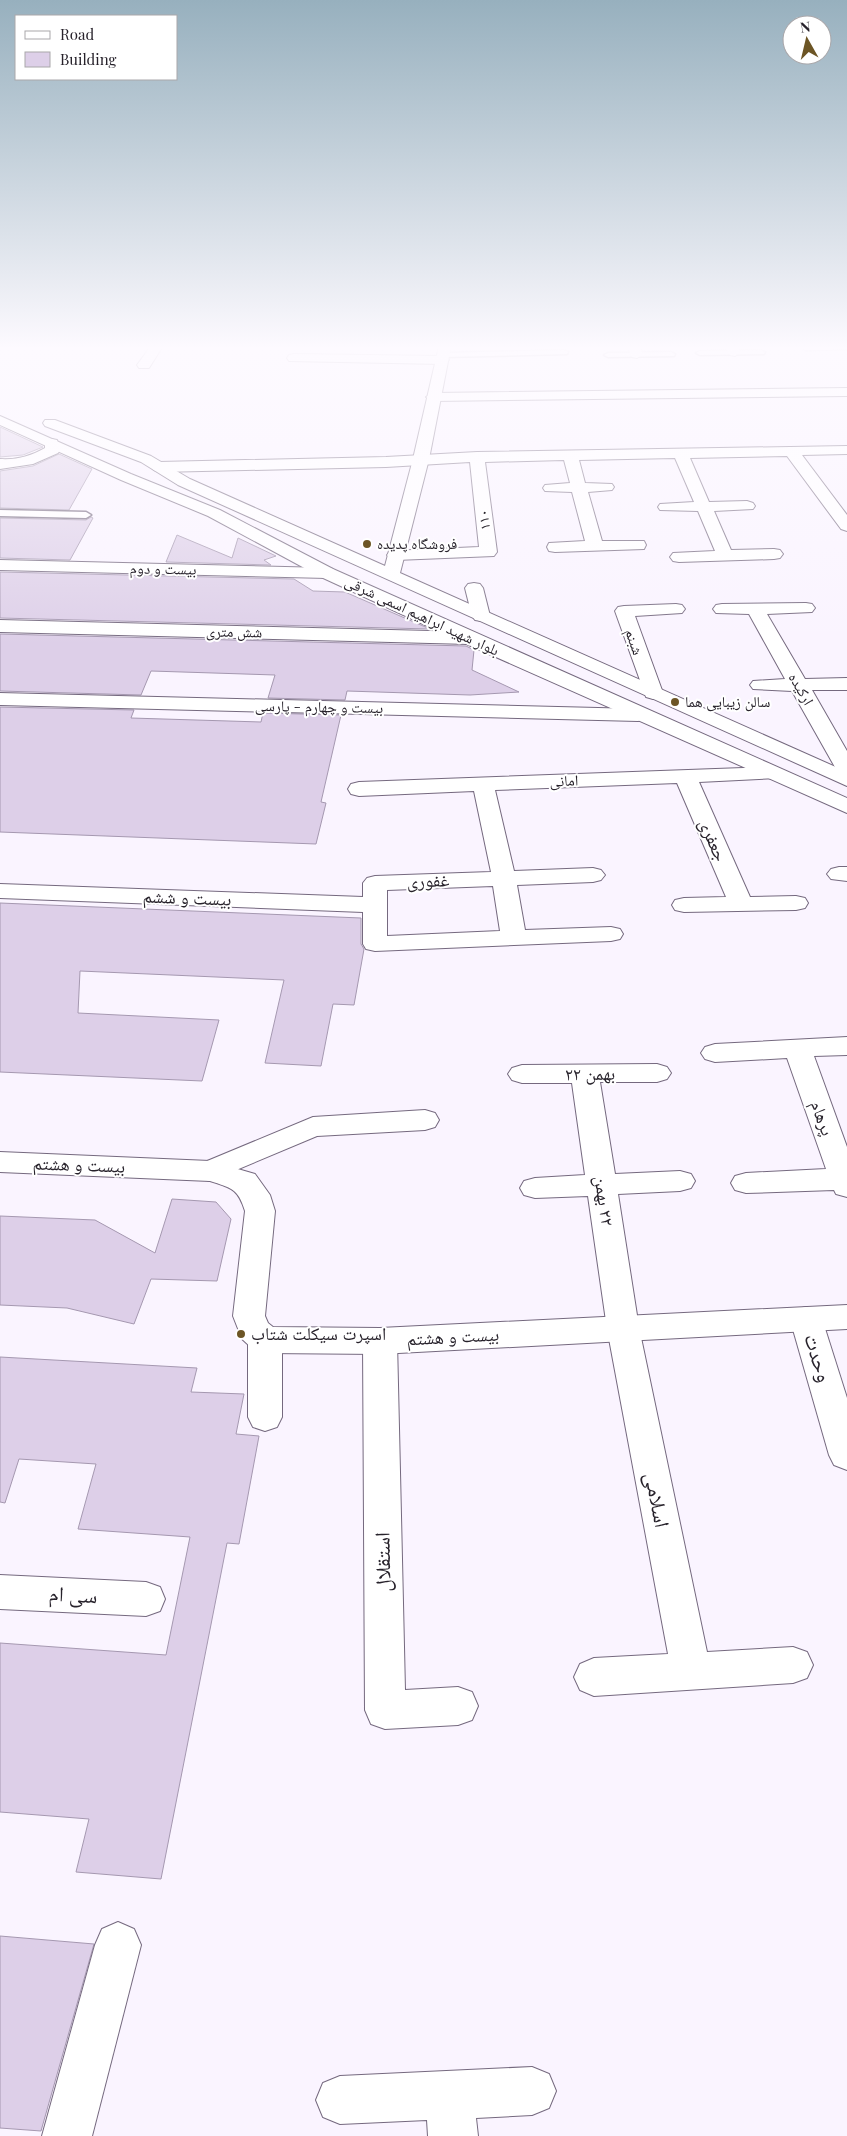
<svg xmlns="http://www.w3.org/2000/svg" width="847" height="2136" font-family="'Playfair Display','Noto Naskh Arabic',serif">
	<rect width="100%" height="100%" fill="#faf4ff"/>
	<g fill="#ddcfe8" stroke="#a598b0">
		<polygon points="0,427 43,447 23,455 0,457"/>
		<polygon points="59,454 92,469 69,510 0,508 0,471 33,466"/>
		<polygon points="91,517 93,518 70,560 0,558 0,518 86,520"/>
		<polygon points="177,535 232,558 238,538 276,556 264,560 271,565 166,562"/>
		<polygon points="0,572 294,579 313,591 345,592 430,629 0,618"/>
		<polygon points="0,634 466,646 474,650 472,670 519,692 470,695 347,691 345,700 268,698 275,675 151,671 141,695 0,691"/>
		<polygon points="0,707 134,710 131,718 261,722 263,713 341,715 321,802 326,803 316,844 0,832"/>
		<polygon points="0,903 361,918 361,944 364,949 354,1005 333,1004 321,1066 265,1063 284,980 80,971 78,1013 219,1020 202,1081 0,1072"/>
		<polygon points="172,1199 216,1202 231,1219 217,1281 151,1279 134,1324 67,1308 0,1305 0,1216 95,1220 155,1253"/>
		<polygon points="0,1357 197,1368 191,1392 244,1394 236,1434 259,1436 239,1544 227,1543 161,1879 76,1872 89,1819 0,1812 0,1643 166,1655 190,1537 78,1529 96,1464 19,1459 5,1503 0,1502"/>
		<polygon points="0,1936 94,1944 41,2131 0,2128"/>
	</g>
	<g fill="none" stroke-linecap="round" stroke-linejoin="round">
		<defs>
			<g id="lane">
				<polygon points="805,346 847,346 847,349 806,350 802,348"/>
				<polygon points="564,350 568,352 567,354 443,357 439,355 443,353"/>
				<polygon points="761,350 765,352 764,354 700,355 696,353 700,351"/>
				<polygon points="671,352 675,354 674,356 608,357 604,355 608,353"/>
				<polygon points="0,510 86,512 91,515 86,518 0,516"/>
			</g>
			<g id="street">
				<polygon points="151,346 163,346 149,368 139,368 137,365"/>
				<polygon points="627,346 639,346 643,354 637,358 632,357"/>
				<polygon points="725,346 737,346 741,352 735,356 730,355"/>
				<polygon points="294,354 442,356 449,360 442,364 289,361 287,358 289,355"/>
				<polygon points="847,388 847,396 433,401 426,397 433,393"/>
				<path d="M52,439L57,440L60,450L58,453L33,464L0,469V459C17,460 31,456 45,448V443L47,440Z"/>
				<polygon points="847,446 847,454 802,455 847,515 847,531 841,529 787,456 690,458 709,502 747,501 753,503 755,506 753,509 714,511 731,550 774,549 780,550 783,554 780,558 774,559 679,562 673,561 670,557 673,553 715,551 698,511 660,510 658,507 660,504 694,502 675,458 579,460 585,483 612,484 614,487 612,490 588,492 602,541 644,541 646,545 644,549 555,552 549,551 547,547 549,543 585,541 572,492 545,491 543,488 545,485 570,483 564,460 485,462 497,552 494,556 396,560 390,559 387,555 390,551 479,547 470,462 386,467 159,472 154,470 151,467 154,464 159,462 386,457 477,452"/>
				<polygon points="0,560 327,568 333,569 336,573 333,577 327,578 0,570"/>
				<polygon points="474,583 480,584 483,588 490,616 487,620 481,621 475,620 472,616 465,588 468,584"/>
				<polygon points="806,603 812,604 815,608 812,612 767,614 805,679 847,678 847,690 812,690 847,751 847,775 839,774 836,769 792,691 753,689 750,685 753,681 785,679 749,614 716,613 713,609 716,605 722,604"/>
				<polygon points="676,604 682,605 685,609 682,613 635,616 663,693 660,697 653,699 646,697 615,611 618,607 624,606"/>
				<polygon points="0,620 469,632 476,634 478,638 476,642 469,644 0,632"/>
				<polygon points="0,693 638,709 645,711 648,715 645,719 638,721 0,705"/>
				<path d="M769,767L777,768L780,773L777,778L699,782L750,897L796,896L805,898L808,903L805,908L796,910L684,912L675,910L672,905L675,900L684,898L726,897L677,783L495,790L514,871L593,868L601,870L605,875L601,880L593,882L517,885L525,930L611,927L620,929L623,934L620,939L611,941L375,951L366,949L363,944V912L0,898V884L363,897V883L367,878L375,876L491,872L474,791L359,796L351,794L348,789L351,784L359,782ZM493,886L500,931L387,936V890Z"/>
				<polygon points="839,867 847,867 847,881 831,879 827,874 831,869"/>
				<polygon points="847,1037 847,1055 814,1056 847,1147 847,1197 836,1194 834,1190 746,1193 735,1190 731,1183 735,1176 746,1173 826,1169 787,1058 715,1062 705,1059 701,1053 705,1047 715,1044"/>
				<polygon points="657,1064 667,1067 671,1073 667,1079 657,1082 600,1082 615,1174 680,1171 691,1174 695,1181 691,1188 680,1191 618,1194 639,1328 707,1652 793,1647 807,1652 813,1665 807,1678 793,1683 594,1696 580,1690 574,1677 580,1664 594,1658 668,1654 607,1328 588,1196 535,1198 524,1195 520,1188 524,1181 535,1178 585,1175 572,1083 522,1083 512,1080 508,1074 512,1068 522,1065"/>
				<polygon points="425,1110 435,1113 439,1120 435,1127 425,1130 317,1136 210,1181 200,1178 195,1171 200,1164 313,1117"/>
				<polygon points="806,1307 818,1310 822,1319 847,1398 847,1470 834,1465 829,1455 790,1319 794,1310"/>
				<polygon points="265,1327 277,1331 282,1340 282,1417 277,1427 265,1431 253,1427 248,1417 248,1340 253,1331"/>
				<polygon points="380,1328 392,1332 397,1341 405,1690 458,1687 472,1692 478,1706 472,1720 458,1725 385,1729 371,1724 365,1710 363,1341 368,1332"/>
				<polygon points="0,1575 146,1582 160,1587 165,1599 160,1611 146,1616 0,1609"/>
				<polygon points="118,1922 134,1929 141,1945 92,2136 42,2136 95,1945 102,1929"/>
				<polygon points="532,2067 549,2074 556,2091 549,2108 532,2115 476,2118 478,2136 428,2136 427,2120 340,2124 323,2117 316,2100 323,2083 340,2076"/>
			</g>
			<g id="secondary">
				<polygon points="439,346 451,346 429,459 400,573 847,772 847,786 178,485 141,462 45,426 43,423 45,420 55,420 151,456 190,479 385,566 413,459"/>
				<polygon points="0,416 131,474 220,510 333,569 847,798 847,813 462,642 321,577 208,516 121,480 0,425"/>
				<path d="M0,1152L210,1161L255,1174L270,1195L275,1211L265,1316L268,1323L273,1327L380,1328L847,1305V1329L380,1354L265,1353L253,1349L242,1339L233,1316L245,1211C238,1188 231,1188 210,1181L0,1172Z"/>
			</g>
		</defs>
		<use href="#lane" stroke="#75697f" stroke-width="3"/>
		<use href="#street" stroke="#75697f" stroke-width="2"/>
		<use href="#secondary" stroke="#75697f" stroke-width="2"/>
		<use href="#lane" fill="#fff" fill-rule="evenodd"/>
		<use href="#street" fill="#fff" fill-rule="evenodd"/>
		<use href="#secondary" fill="#fff" fill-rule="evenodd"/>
	</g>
	<linearGradient id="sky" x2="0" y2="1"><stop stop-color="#97b0be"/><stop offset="0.54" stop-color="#fdfaff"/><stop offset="1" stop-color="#fdfaff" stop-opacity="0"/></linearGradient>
	<rect width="847" height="645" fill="url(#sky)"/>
	<g fill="#6c5525" stroke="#fff" stroke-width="2">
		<circle cx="367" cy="544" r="5"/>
		<circle cx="675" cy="702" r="5"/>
		<circle cx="241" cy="1334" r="5"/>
	</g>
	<g text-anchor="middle" stroke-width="4" stroke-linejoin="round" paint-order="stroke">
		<g font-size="15" fill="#27222b" stroke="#fff">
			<text transform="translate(484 520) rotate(-97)" y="5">۱۱۰</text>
			<text transform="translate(163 569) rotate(1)" y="5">بیست و دوم</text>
			<text transform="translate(422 616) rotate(25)" y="5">بلوار شهید ابراهیم اسمی شرقی</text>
			<text transform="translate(234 632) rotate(1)" y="5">شش متری</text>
			<text transform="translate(634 642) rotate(71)" y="5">شبنم</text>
			<text transform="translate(801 689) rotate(60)" y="5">ارکیده</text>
			<text transform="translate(319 707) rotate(1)" y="5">بیست و چهارم - پارسی</text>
			<text transform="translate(564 781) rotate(-2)" y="5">امانی</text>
		</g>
		<g font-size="15" fill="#27222b" stroke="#fff" text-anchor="start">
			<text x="377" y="549">فروشگاه پدیده</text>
			<text x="685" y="707">سالن زیبایی هما</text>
		</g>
		<g font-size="18" fill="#27222b" stroke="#fff">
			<text transform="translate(713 840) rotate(66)" y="6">جعفری</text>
			<text transform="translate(428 881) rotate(-2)" y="6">غفوری</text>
			<text transform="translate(187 898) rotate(2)" y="6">بیست و ششم</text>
			<text transform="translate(590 1074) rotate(-1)" y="6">۲۲ بهمن</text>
			<text transform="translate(822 1118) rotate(70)" y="6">پرهام</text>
			<text transform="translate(79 1165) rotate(2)" y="6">بیست و هشتم</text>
			<text transform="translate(604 1201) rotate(82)" y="6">٢٢ بهمن</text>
			<text transform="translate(453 1337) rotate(-3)" y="6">بیست و هشتم</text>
		</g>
		<g font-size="18" fill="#27222b" stroke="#fff" text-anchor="start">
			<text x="251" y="1340">اسپرت سیکلت شتاب</text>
		</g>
		<g font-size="21" fill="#27222b" stroke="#fff">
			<text transform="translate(818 1358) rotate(73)" y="7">وحدت</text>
			<text transform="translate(657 1500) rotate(79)" y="7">اسلامی</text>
			<text transform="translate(383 1562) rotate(-91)" y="7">استقلال</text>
			<text transform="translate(73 1595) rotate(3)" y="7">سی ام</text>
		</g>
	</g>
	<rect x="15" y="15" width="162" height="65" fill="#ffffff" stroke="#a9a7aa"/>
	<rect x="25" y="31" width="25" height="8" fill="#ffffff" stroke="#a9a7aa"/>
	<text x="60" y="40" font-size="15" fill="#27222b">Road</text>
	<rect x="25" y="52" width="25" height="15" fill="#ddcfe8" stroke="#a9a7aa"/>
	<text x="60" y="65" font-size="15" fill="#27222b">Building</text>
	<g transform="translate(807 40) rotate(352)"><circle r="24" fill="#ffffff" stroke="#a9a7aa"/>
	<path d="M0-4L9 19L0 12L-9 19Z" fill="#6c5525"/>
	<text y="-8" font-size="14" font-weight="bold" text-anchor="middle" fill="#27222b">N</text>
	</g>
</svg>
